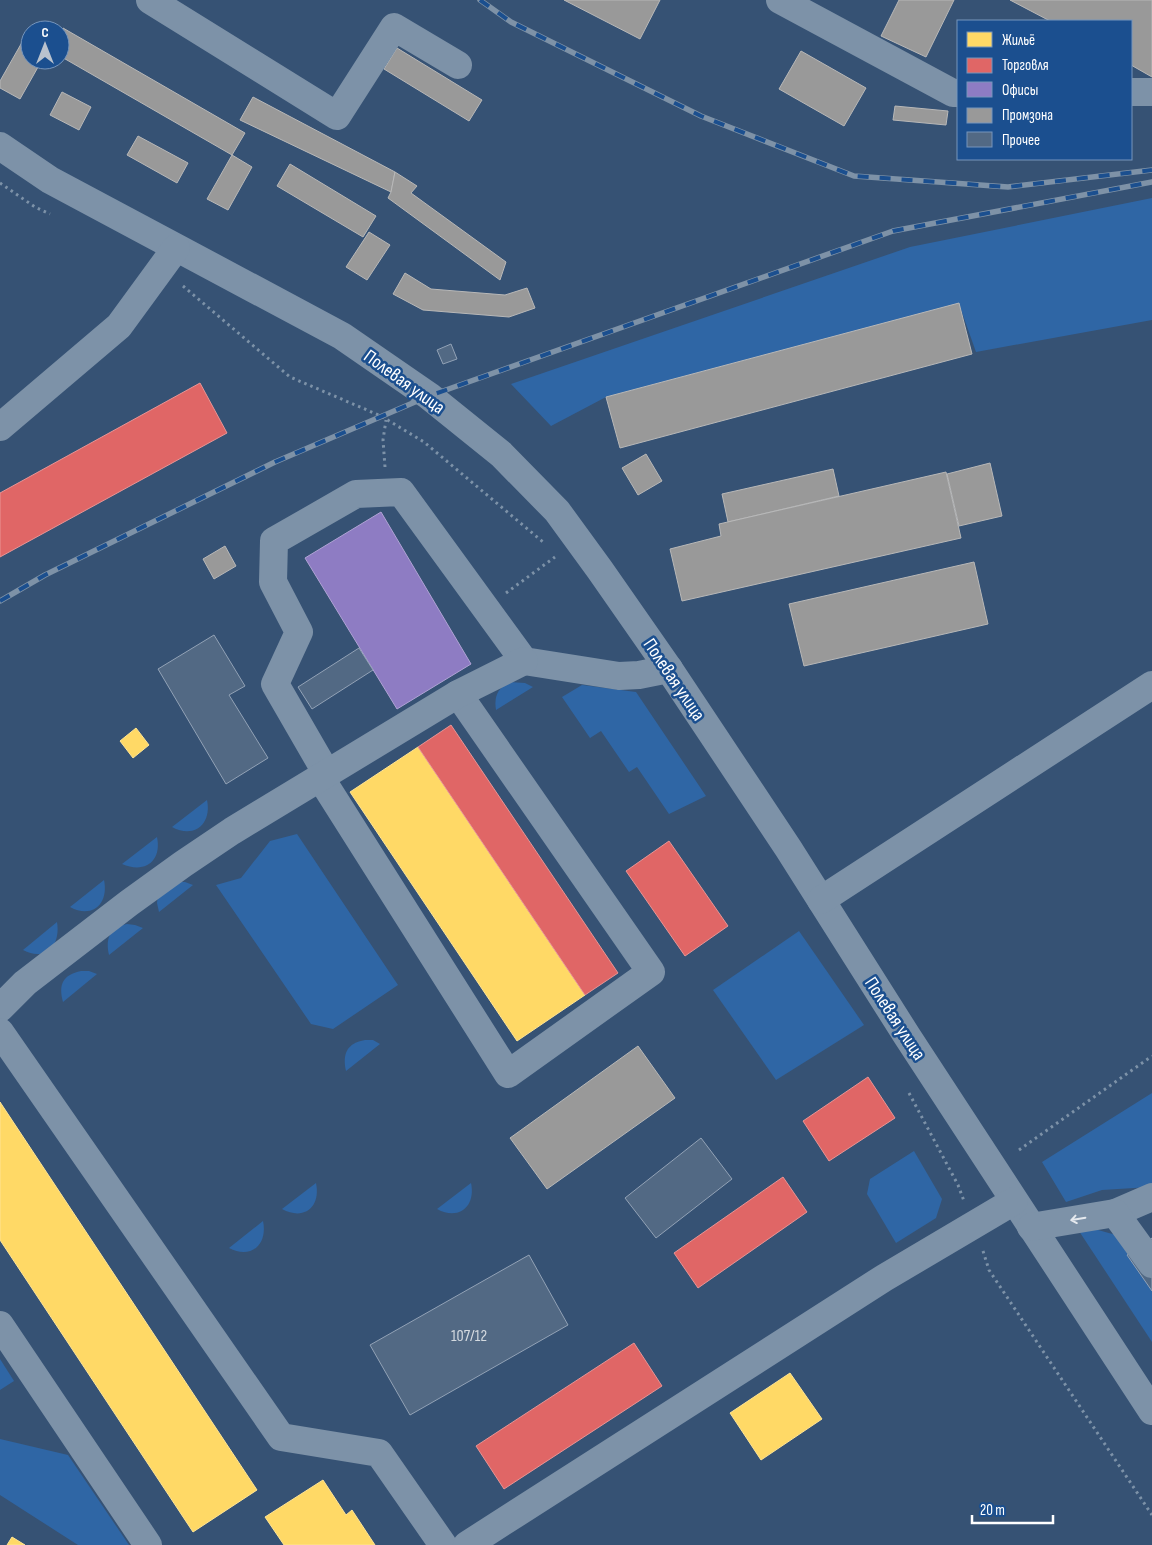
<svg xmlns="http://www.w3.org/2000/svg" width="1152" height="1545" font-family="'Sofia Sans Condensed',sans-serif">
	<rect width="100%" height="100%" fill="#365274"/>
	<g fill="#2f66a5">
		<polygon points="1152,198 1152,320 976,352 959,304 606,397 551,426 511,384 910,247"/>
		<path d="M509,682L525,683L533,687L496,710C494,697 497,689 509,682Z"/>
		<polygon points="582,685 636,692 706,796 669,814 637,767 629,772 601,731 590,738 562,697"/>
		<path d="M207,800C212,824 194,839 172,827Z"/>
		<polygon points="297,834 398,985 333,1029 311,1024 216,885 241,878 270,841"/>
		<path d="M157,837C162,861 145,874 122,864Z"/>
		<path d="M104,880C109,904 92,919 70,907Z"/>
		<polygon points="177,882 185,882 193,885 159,912 157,903 158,895"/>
		<path d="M57,922C61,946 45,962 23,950Z"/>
		<path d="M127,924L135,925L143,928L109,955C105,938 110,928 127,924Z"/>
		<polygon points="799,931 864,1025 776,1080 713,990"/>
		<path d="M81,971H89L97,974L63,1002C58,984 63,975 81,971Z"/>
		<path d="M365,1040H373L380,1044L346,1071C342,1054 347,1043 365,1040Z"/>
		<polygon points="1152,1093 1152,1185 1150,1187 1102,1190 1066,1202 1042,1162"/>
		<polygon points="914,1151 942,1199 936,1218 896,1243 867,1194 870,1179"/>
		<path d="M316,1183C321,1207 304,1221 282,1209Z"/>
		<path d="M471,1183C476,1206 459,1221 437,1209Z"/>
		<path d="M263,1221C268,1244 251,1260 229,1248Z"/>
		<polygon points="1077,1228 1098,1230 1116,1235 1152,1280 1152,1342"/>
		<polygon points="0,1359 14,1381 0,1390"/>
		<polygon points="0,1439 68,1455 129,1545 78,1545 0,1495"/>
	</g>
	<g fill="#ffd966" stroke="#ffe494">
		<polygon points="136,728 149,745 133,758 120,741"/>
		<polygon points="418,747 585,995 517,1041 350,792"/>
		<polygon points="0,1102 257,1490 193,1532 0,1240"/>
		<polygon points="790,1373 822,1419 761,1460 730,1413"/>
		<polygon points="323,1480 346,1515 352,1510 375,1545 284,1545 265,1517"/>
		<polygon points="12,1537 25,1545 7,1545"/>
	</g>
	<g fill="#e06666" stroke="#e99494">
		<polygon points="200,383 227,433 0,557 0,493"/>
		<polygon points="451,725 618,973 585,995 418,747"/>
		<polygon points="669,841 728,926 685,956 626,871"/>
		<polygon points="868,1077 895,1118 829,1161 803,1121"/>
		<polygon points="783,1177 807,1212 698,1288 674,1253"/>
		<polygon points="634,1343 662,1386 504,1489 476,1446"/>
	</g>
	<polygon fill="#8e7cc3" stroke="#b0a3d5" points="381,512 471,664 397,709 305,558"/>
	<g fill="#999" stroke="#b8b8b8">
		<polygon points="564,0 660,0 640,39"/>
		<polygon points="899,0 954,0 926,57 881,36"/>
		<polygon points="1010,0 1152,0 1152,77 1131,65 1131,21 1050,21"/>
		<polygon points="63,28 245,133 232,155 60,56 60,33"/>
		<polygon points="25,37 30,40 30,60 42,60 20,99 0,88 0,81"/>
		<polygon points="397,48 482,100 469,121 384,69"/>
		<polygon points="801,51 866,88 844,126 779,89"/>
		<polygon points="62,92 91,107 79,130 50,115"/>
		<polygon points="253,97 395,172 391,192 240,120"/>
		<polygon points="895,106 948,111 946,125 893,120"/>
		<polygon points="138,136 188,163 177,183 127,155"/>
		<polygon points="232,155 252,167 228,210 207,199"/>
		<polygon points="290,164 376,216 363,237 277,186"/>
		<polygon points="395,172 417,186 411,193 506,262 500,280 388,198 391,192"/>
		<polygon points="369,232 390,245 367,280 346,267"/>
		<polygon points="405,273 431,289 505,295 527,288 535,308 509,317 423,310 393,294"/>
		<polygon points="959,303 972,354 620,448 606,397"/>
		<polygon points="646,454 662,481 638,495 622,468"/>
		<polygon points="990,463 1002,516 959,526 947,474"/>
		<polygon points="833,469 839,496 728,522 722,494"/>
		<polygon points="946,472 961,538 682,601 670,549 721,536 719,524"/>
		<polygon points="225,546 236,566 214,579 203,559"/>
		<polygon points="974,562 988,624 804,666 789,604"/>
		<polygon points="638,1046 675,1098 547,1189 510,1138"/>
	</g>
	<g fill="#526984" stroke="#92a2b6">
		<polygon points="451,344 457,359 443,364 437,350"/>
		<polygon points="214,635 245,686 229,695 268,758 226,784 158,669"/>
		<polygon points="359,648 373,670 312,709 298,687"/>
		<polygon points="701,1138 732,1179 656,1238 625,1198"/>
		<polygon points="1152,1238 1152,1291 1127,1255"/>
		<polygon points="529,1255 568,1325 410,1415 370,1345"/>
	</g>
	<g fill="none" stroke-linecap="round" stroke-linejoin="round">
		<g stroke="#7d92a8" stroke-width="3" stroke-dasharray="2.5 4" stroke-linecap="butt">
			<polyline points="0,183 35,207 50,214"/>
			<polyline points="183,286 290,377 381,416 424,442 543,542"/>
			<polyline points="385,467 383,440 386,420"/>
			<polyline points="506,593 555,557"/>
			<polyline points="909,1093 958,1185 964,1201"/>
			<polyline points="1019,1150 1152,1056"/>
			<polyline points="983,1251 989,1270 1152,1515"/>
		</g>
		<g stroke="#7d92a8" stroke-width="28">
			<polyline points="150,0 337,116 394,27 458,65"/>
			<polyline points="780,0 953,93 958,93"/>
			<polyline points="1131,92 1152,92"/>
			<polyline points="0,146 50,180 342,336 429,396 501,454 557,511 600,570 669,669 788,848 907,1036 1152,1411"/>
			<polyline points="0,427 119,326 176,248"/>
			<polyline points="327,774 275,684 299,632 273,582 274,541 356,494 401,492 524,661 619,676 639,675 669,669"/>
			<polyline points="320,777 508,1074 651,972 458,694"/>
			<polyline points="821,900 1152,685"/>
			<polyline points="0,1008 25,983 129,903 183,864 232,831 458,694 524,661"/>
			<polyline points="0,1032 281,1437 379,1453 443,1545"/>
			<polyline points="1115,1213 1152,1197"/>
			<polyline points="1031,1227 1115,1213 1152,1264"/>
			<polyline points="0,1325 148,1545"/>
			<polyline points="467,1545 884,1278 1014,1201"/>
		</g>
		<defs>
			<g id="rail">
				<polyline points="480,0 511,22 701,116 854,176 1008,187 1152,170"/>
				<polyline points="0,601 45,575 275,462 429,396 893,231 1152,182"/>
			</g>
		</defs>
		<use href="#rail" stroke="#7e92a7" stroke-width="5.5"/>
		<use href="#rail" stroke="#1b4f8f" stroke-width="4" stroke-dasharray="11" stroke-linecap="butt"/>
	</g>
	<defs><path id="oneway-shaft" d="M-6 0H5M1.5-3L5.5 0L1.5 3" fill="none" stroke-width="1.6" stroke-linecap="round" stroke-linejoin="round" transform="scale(1.25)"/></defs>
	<use stroke="#e5e9ee" href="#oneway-shaft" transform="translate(1078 1219) rotate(170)"/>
	<g text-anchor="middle" stroke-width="5" stroke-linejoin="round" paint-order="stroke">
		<g font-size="16" fill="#d4dae0">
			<text x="469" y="1341">107/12</text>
		</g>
		<g font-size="19" fill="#fff" stroke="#1b4f8f">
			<text transform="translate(405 381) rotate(36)" y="7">Полевая улица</text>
			<text transform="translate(675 679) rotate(56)" y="7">Полевая улица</text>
			<text transform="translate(896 1018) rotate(57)" y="7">Полевая улица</text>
		</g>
	</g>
	<rect x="957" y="20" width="175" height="140" fill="#1b4f8f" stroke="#7695bc"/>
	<rect x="967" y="32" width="25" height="15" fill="#ffd966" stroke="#7695bc"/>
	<text x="1002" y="45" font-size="15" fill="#ffffff">Жильё</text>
	<rect x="967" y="58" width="25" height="15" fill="#e06666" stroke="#7695bc"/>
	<text x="1002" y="70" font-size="15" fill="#ffffff">Торговля</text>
	<rect x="967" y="82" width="25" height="15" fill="#8e7cc3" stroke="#7695bc"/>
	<text x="1002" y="95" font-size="15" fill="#ffffff">Офисы</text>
	<rect x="967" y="108" width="25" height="15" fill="#999999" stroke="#7695bc"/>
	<text x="1002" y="120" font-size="15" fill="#ffffff">Промзона</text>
	<rect x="967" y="132" width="25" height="15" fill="#526984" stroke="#7695bc"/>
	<text x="1002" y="145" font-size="15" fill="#ffffff">Прочее</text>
	<g transform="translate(45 45)"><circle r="24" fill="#1b4f8f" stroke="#7695bc"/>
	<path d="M0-4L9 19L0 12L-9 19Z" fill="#b9c2ce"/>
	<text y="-8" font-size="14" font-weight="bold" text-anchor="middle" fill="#ffffff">С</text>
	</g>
	<path d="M972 1515v8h81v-8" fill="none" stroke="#ffffff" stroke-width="2.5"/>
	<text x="980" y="1515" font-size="15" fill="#ffffff" stroke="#1b4f8f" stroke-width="4" paint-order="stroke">20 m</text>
</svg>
